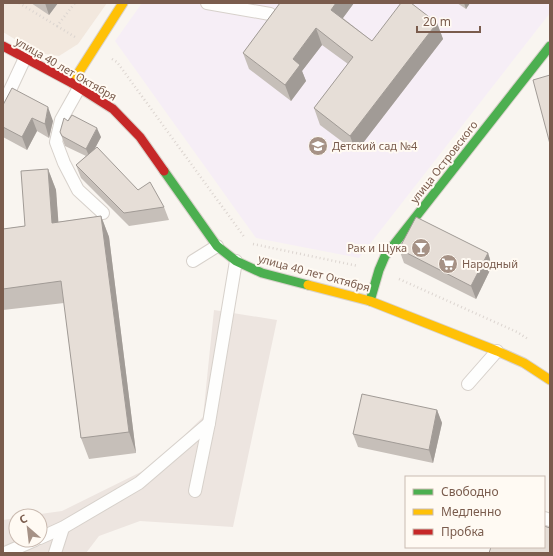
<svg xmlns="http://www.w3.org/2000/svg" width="553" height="556" font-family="'Noto Sans',sans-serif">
	<rect width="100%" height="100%" fill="#f9f5f0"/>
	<polygon fill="#f2e8de" points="3,3 107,3 78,44 59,56 38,53 3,32"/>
	<polygon fill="#ede5e0" points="214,310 277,320 233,527 140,521 99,536 86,553 3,553 3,520 16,518 16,540 40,540 40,516 26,516 62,511 153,466 203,417"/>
	<polygon fill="#f6eef6" points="142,3 550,3 550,13 359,258 256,238 115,41"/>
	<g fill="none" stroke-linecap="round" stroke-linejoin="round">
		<defs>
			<g id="lane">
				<polyline points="207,3 270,14"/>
				<polyline points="79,88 61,120 56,142 64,163 78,190 103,213"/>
				<polyline points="3,105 25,58"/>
				<polyline points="193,261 217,246"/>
				<polyline points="468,384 497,351"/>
				<polyline points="195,491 209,423 236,261"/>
				<polyline points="544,518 550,520"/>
				<polyline points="40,538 64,527 139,483 209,423"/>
				<polyline points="5,553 35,540"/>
				<polyline points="55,553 63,528"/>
			</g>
			<g id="fast">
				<polyline points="164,171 217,246 236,261 262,273 308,285"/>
				<polyline points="370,301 379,270 385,256 550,46"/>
			</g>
			<g id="slow">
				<polyline points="72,83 123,3"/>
				<polyline points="308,285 370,301 497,351 524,363 550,380"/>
			</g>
			<polyline id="jam" points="3,46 72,83 113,109 140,137 164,171"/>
		</defs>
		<use href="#lane" stroke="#d7d1cb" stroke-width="14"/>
		<use href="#fast" stroke="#d9d2cb" stroke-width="11"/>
		<use href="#slow" stroke="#d9d2cb" stroke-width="11"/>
		<use href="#jam" stroke="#d9d2cb" stroke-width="11"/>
		<g stroke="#dcd5d0" stroke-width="2.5" stroke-dasharray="1 3" stroke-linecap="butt">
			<polyline points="19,3 57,26 75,3"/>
			<polyline points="57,26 75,37"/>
			<polyline points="112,59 117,62 245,238"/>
			<polyline points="253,244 358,266"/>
			<polyline points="399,279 517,332 528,339"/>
		</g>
		<use href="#lane" stroke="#fefefd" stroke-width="12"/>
		<use href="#fast" stroke="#4caf50" stroke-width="9"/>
		<use href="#slow" stroke="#ffc107" stroke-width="9"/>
		<use href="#jam" stroke="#c62828" stroke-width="9"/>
	</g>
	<g fill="#c6bfb9">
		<polygon points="31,3 58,3 49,15"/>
		<polygon points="280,3 354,3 343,18 372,41 437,23 443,39 356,152 320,125 314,108 348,64 322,45 302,71 306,81 291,101 249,69 243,53"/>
		<polygon points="457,3 470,3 466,9"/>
		<polygon points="3,105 53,121 49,138 37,131 27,150 3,137"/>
		<polygon points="60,132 101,137 94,149 138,190 164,207 169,220 129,226 81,178 76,165 86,156 65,146"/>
		<polygon points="48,169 56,190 58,222 101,216 109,237 136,453 89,459 81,438 64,303 3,310 3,229 25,226"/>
		<polygon points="399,249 488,253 492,266 476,299 404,263"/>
		<polygon points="437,410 442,423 433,463 358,447 353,434"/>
	</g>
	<g fill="#a19b96">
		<polygon points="45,3 58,3 49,15"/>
		<polygon points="336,3 354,3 337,26 331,10"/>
		<polygon points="464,3 470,3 466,9"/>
		<polygon points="437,23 443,39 356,152 350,136"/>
		<polygon points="316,28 322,45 302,71 306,81 291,101 285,85 293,59"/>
		<polygon points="48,107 53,121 49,138 45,124"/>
		<polygon points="32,118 37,131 27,150 22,137"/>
		<polygon points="97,128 101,137 90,158 86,149"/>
		<polygon points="48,169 56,190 60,243 52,223"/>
		<polygon points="101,216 109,237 136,453 129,432"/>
		<polygon points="488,253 492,266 476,299 471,286"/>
		<polygon points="437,410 442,423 433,463 429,450"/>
	</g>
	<g fill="#e6ded7" stroke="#a19b96">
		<polygon points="280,3 336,3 331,10 372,41 401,3 411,3 437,23 350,136 314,108 353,57 316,28 293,59 300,65 285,85 243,53"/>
		<polygon points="550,75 550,144 533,80"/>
		<polygon points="12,88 48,107 45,124 32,118 22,137 3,127 3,105"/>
		<polygon points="72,115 97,128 86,149 62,136 60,132 64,118 68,121"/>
		<polygon points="97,147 138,190 150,182 164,207 124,213 76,165"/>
		<polygon points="48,169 52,223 101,216 129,432 81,438 61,281 3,289 3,229 25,226 21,171"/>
		<polygon points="416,217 488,253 471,286 399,249"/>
		<polygon points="362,394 437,410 429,450 353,434"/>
		<polygon points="544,526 550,528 550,553 489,553 491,547 544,547"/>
	</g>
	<defs>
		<symbol id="school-disc" viewBox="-11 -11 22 22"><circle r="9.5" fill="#a69286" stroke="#fffaf3"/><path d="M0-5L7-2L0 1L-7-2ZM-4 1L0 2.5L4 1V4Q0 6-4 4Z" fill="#fff"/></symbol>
		<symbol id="bar-disc" viewBox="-11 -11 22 22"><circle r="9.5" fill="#a69286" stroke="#fffaf3"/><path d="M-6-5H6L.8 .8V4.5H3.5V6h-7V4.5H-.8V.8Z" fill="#fff"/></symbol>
		<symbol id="supermarket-disc" viewBox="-11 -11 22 22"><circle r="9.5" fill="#a69286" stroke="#fffaf3"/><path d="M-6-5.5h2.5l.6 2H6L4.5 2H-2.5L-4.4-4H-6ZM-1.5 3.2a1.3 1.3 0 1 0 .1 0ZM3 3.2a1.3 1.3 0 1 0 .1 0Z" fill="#fff"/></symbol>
	</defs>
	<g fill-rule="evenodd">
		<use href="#school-disc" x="307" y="135" width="22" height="22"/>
		<use href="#bar-disc" x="410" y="237" width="22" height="22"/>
		<use href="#supermarket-disc" x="437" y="253" width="22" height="22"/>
	</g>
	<g text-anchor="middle" stroke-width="4" stroke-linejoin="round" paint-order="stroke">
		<g font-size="11" fill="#7a5c4d" stroke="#fffaf3">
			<text transform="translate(66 69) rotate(30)" y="4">улица 40 лет Октября</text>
			<text transform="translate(444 162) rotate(-52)" y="4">улица Островского</text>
			<text transform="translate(314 273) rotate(15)" y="4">улица 40 лет Октября</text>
		</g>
		<g font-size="11" fill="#7a5c4d" stroke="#fffaf3" text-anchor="start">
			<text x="332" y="150">Детский сад №4</text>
			<text x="407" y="252" text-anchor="end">Рак и Щука</text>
			<text x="462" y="268">Народный</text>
		</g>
	</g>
	<rect width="553" height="556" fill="none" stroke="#7a5c4d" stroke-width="8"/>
	<rect x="405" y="476" width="140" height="72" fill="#fffaf3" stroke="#cabbb1"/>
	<rect x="413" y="489" width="20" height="6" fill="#4caf50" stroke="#cabbb1"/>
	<text x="441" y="496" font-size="12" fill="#7a5c4d">Свободно</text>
	<rect x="413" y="509" width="20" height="6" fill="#ffc107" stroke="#cabbb1"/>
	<text x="441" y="516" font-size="12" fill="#7a5c4d">Медленно</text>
	<rect x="413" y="529" width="20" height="6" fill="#c62828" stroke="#cabbb1"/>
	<text x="441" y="536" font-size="12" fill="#7a5c4d">Пробка</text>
	<g transform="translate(28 528) rotate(332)"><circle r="19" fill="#fffaf3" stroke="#cabbb1"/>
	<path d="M0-3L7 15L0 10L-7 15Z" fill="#a69286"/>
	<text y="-6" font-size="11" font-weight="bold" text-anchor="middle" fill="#7a5c4d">С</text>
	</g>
	<path d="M417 26v6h63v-6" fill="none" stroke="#7a5c4d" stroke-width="2"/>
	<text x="423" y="26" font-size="12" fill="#7a5c4d" stroke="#fffaf3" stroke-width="3" paint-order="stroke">20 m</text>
</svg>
